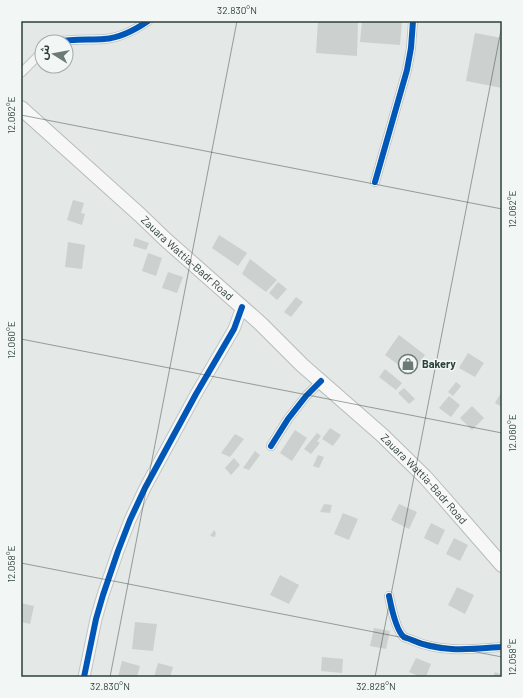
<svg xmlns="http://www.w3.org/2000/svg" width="523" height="698" font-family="Barlow,'Noto Sans Arabic',sans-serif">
	<rect width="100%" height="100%" fill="#e4e8e6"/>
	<g fill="#ccd0cf">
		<polygon points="318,21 358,21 357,56 316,53"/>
		<polygon points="362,21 402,21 400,45 360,42"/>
		<polygon points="475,33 502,38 502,88 466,81"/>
		<polygon points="73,200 84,203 81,213 85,214 82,225 67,220"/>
		<polygon points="219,235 247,253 238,266 212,248"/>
		<polygon points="135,238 149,243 146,250 133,246"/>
		<polygon points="68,242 85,245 82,269 65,267"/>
		<polygon points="148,253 162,258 156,276 142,271"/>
		<polygon points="250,259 277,280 266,292 242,274"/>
		<polygon points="168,272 183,277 177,293 162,288"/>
		<polygon points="278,282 287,289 277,300 269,293"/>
		<polygon points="296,297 303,302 291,317 284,312"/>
		<polygon points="399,335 425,355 411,374 385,355"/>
		<polygon points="468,353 484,363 475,377 459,368"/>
		<polygon points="385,369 402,383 396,390 379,377"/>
		<polygon points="456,382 461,386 453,396 448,392"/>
		<polygon points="404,388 415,399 409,404 398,393"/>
		<polygon points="502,391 502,407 495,403"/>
		<polygon points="449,396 460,405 451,417 439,408"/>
		<polygon points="472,406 484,418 472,430 460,418"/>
		<polygon points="330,428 341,435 333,446 322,439"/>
		<polygon points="295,430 307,438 292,461 280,453"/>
		<polygon points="317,433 321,436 317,441 320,443 311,454 304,449"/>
		<polygon points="235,434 244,439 230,457 221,453"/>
		<polygon points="255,451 260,455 249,470 243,468"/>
		<polygon points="318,455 324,457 319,468 313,466"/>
		<polygon points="234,458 240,465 231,475 225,468"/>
		<polygon points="324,504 332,505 330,513 320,512"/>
		<polygon points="399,504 417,512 409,529 391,520"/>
		<polygon points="343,513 358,519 349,540 334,534"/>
		<polygon points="431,523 445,530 438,545 424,538"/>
		<polygon points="214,530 216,533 215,537 210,536"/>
		<polygon points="454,538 468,545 460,561 446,554"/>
		<polygon points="280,575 299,585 289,604 270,595"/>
		<polygon points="457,587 474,595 465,614 448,605"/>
		<polygon points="21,603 34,606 30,624 21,622"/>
		<polygon points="135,622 157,624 153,651 132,649"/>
		<polygon points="374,628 390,631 386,649 370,646"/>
		<polygon points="322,657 343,659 342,673 321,671"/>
		<polygon points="416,658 431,664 426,677 421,677 409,672"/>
		<polygon points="122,661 140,666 137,677 118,677"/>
		<polygon points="158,663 173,667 170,677 154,677"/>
		<polygon points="495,672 502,675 502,677 493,677"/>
	</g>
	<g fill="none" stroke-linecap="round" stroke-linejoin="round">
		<defs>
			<g id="street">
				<path d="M56,42C72,39 88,40 104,39C119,38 135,30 148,21"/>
				<polyline points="21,73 42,52"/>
				<polyline points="375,182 407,70 411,48 413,21"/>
				<polyline points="271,446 288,419 306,396 321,381"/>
				<path d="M389,596C391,606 396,631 404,637C406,638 410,639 412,640C440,653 472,649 501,647L502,646"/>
			</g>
			<polyline id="secondary" points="84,677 96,619 103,595 118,551 130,520 145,488 196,394 234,329 242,307"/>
			<g id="highway">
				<path id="s1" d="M21,108L140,215L166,240L260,323L302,365L382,435L425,477L441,495L502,565"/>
			</g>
		</defs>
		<use href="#street" stroke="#c1c5c3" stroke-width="10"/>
		<use href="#secondary" stroke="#c1c5c3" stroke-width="13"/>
		<use href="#highway" stroke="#b7bcba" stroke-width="16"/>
		<use href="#street" stroke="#f3f5f4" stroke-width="8"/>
		<use href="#secondary" stroke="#f7f7f7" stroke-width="11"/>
		<use href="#highway" stroke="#f7f7f7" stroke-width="14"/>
		<defs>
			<g id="cycleway">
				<path d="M56,42C72,39 88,40 104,39C119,38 135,30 148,21"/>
				<polyline points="375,182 407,70 411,48 413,21"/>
				<polyline points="271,446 288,419 306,396 321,381"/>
				<path d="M389,596C391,606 396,631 404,637C406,638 410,639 412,640C440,653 472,649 501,647L502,646"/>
				<polyline points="84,677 96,619 103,595 118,551 130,520 145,488 196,394 234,329 242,307"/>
			</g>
		</defs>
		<use href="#cycleway" stroke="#f2f7f5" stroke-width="8"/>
		<use href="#cycleway" stroke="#0057b8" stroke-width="6"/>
	</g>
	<path fill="none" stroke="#2c4039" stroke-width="1" stroke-opacity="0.45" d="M21,115L502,209M21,339L502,433M21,563L502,657M110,677L237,21M375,677L502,25"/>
	<defs>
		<symbol id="shop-ring" viewBox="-11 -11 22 22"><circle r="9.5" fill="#f2f7f5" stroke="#6c7b76" stroke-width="1.5"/><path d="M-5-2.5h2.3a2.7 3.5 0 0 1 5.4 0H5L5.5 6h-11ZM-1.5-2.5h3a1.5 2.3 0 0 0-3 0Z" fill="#6c7b76"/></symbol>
	</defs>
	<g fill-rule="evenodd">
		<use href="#shop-ring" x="397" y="353" width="22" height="22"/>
	</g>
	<g text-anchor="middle" stroke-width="3" stroke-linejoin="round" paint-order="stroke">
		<g font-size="11" fill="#2c4039" stroke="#f2f7f5">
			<text dy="4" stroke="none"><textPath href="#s1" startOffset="224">Zauara Wattia-Badr Road</textPath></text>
			<text dy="4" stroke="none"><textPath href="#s1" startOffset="548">Zauara Wattia-Badr Road</textPath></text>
		</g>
		<g font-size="11" font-weight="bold" fill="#2c4039" stroke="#f2f7f5" text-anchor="start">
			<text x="422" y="368">Bakery</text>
		</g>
	</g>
	<rect width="523" height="698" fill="none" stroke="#f2f7f5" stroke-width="44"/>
	<g transform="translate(54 54) rotate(281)"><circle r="19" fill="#f2f7f5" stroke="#a3aeaa"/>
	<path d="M0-3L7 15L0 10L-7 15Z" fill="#6c7b76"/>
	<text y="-6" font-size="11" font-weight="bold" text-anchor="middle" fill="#2c4039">ش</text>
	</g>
	<rect x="22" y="22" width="479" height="654" fill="none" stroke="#2c4039" stroke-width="1.5"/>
	<g font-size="10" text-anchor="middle" fill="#2c4039">
		<text x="237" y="14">32.830°N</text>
		<text transform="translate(11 115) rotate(-90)" y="4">12.062°E</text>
		<text transform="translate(512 209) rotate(-90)" y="4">12.062°E</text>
		<text transform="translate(11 340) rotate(-90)" y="4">12.060°E</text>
		<text transform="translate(512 433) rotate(-90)" y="4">12.060°E</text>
		<text transform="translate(11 564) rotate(-90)" y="4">12.058°E</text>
		<text transform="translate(512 657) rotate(-90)" y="4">12.058°E</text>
		<text x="110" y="690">32.830°N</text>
		<text x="376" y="690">32.828°N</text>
	</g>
</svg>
